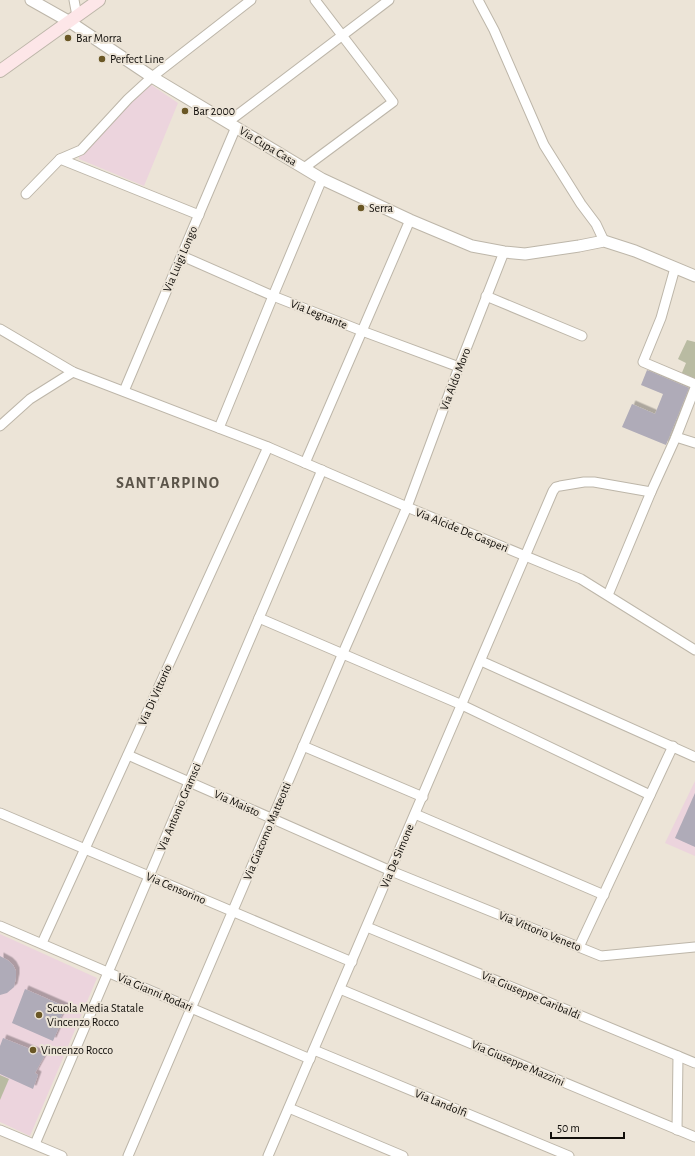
<svg xmlns="http://www.w3.org/2000/svg" width="695" height="1156" font-family="'Alegreya Sans',sans-serif">
	<defs>
		<filter id="shadow"><feDropShadow dx="3.5" dy="-3.5" stdDeviation="0" flood-color="#0004"/></filter>
	</defs>
	<rect width="100%" height="100%" fill="#ece4d7"/>
	<g fill="#ecd4dd">
		<polygon points="150,84 178,103 144,186 79,159 79,157 84,154 134,98"/>
		<polygon points="695,781 695,856 665,843"/>
		<polygon points="0,934 97,978 30,1136 0,1122"/>
	</g>
	<g fill="#b9bba2">
		<polygon points="687,340 695,342 695,380 681,375 686,363 678,359"/>
		<polygon points="0,1075 9,1079 0,1100"/>
	</g>
	<g fill="#afabb8" filter="url(#shadow)">
		<polygon points="647,370 689,388 666,445 622,427 632,404 655,414 663,394 641,385"/>
		<polygon points="695,793 695,847 675,838"/>
		<polygon points="0,956 9,961 13,965 16,971 16,977 14,987 7,993 0,995"/>
		<polygon points="25,989 66,1007 56,1026 59,1027 53,1041 12,1023"/>
		<polygon points="3,1038 45,1055 35,1073 38,1075 33,1089 0,1074 0,1046"/>
	</g>
	<g fill="none" stroke-linecap="round" stroke-linejoin="round">
		<defs>
			<g id="minor">
				<polyline points="74,0 77,16"/>
				<polyline points="478,0 494,30 544,145 581,204 596,224 604,241"/>
				<polyline points="228,122 389,0"/>
				<polyline points="60,159 199,215"/>
				<polyline points="304,168 393,102 315,0"/>
				<polyline points="26,194 60,159 81,150 128,99 152,77 251,0"/>
				<polyline points="182,256 273,296 362,331 459,367"/>
				<polyline points="675,268 661,318 643,362 695,384"/>
				<polyline points="486,296 582,336"/>
				<polyline points="0,329 73,372 268,447 407,507 581,579 695,650"/>
				<polyline points="124,391 236,127"/>
				<polyline points="0,426 30,399 73,372"/>
				<polyline points="219,428 273,296 322,179"/>
				<polyline points="676,437 695,443"/>
				<polyline points="305,463 410,220"/>
				<polyline points="608,595 651,492 676,437 695,388"/>
				<polyline points="259,618 462,705 650,795"/>
				<polyline points="481,661 695,757"/>
				<polyline points="303,746 423,797"/>
				<polyline points="128,755 391,871 601,956 695,947"/>
				<polyline points="0,813 352,962"/>
				<polyline points="415,814 604,895"/>
				<polyline points="0,926 310,1059"/>
				<polyline points="367,927 695,1063"/>
				<polyline points="42,943 268,447"/>
				<polyline points="579,947 673,746"/>
				<polyline points="340,989 695,1137"/>
				<polyline points="314,1050 569,1156"/>
				<polyline points="289,1108 403,1156"/>
				<polyline points="0,1130 62,1156"/>
				<polyline points="677,1130 678,1056"/>
				<polyline points="35,1144 322,470"/>
				<polyline points="128,1156 343,653 407,507 459,367 504,252"/>
				<polyline points="268,1156 553,491 556,487 560,486 584,482 594,482 651,492"/>
			</g>
			<polyline id="tertiary" points="31,0 70,22 152,77 322,179 410,220 472,246 504,252 525,254 579,246 604,241 635,251 695,276"/>
			<polyline id="secondary" points="0,71 99,0"/>
		</defs>
		<use href="#minor" stroke="#bdb6a9" stroke-width="11"/>
		<use href="#tertiary" stroke="#bdb6a9" stroke-width="13"/>
		<use href="#secondary" stroke="#bdb6a9" stroke-width="14"/>
		<use href="#minor" stroke="#fff" stroke-width="9"/>
		<use href="#tertiary" stroke="#fff" stroke-width="11"/>
		<use href="#secondary" stroke="#fde6e8" stroke-width="12"/>
	</g>
	<g fill="#6a5725" stroke="#ece4d7" stroke-width="1.5">
		<circle cx="68" cy="38" r="4"/>
		<circle cx="102" cy="59" r="4"/>
		<circle cx="185" cy="111" r="4"/>
		<circle cx="361" cy="208" r="4"/>
		<circle cx="39" cy="1015" r="4"/>
		<circle cx="33" cy="1050" r="4"/>
	</g>
	<g text-anchor="middle" stroke-width="4" stroke-linejoin="round" paint-order="stroke">
		<g font-size="12" fill="#110e0a" stroke="#ece4d7" text-anchor="start">
			<text x="76" y="42">Bar Morra</text>
			<text x="110" y="63">Perfect Line</text>
			<text x="193" y="115">Bar 2000</text>
			<text x="369" y="212">Serra</text>
			<text x="47" y="1012">Scuola Media Statale<tspan x="47" dy="14">Vincenzo Rocco</tspan></text>
			<text x="41" y="1054">Vincenzo Rocco</text>
		</g>
		<g font-size="12" fill="#110e0a" stroke="#ece4d7">
			<text transform="translate(268 146) rotate(31)" y="4">Via Cupa Casa</text>
			<text transform="translate(180 259) rotate(-67)" y="4">Via Luigi Longo</text>
			<text transform="translate(319 314) rotate(22)" y="4">Via Legnante</text>
			<text transform="translate(455 379) rotate(-69)" y="4">Via Aldo Moro</text>
			<text transform="translate(462 530) rotate(22)" y="4">Via Alcide De Gasperi</text>
			<text transform="translate(155 695) rotate(-66)" y="4">Via Di Vittorio</text>
			<text transform="translate(237 803) rotate(24)" y="4">Via Maisto</text>
			<text transform="translate(179 807) rotate(-67)" y="4">Via Antonio Gramsci</text>
			<text transform="translate(267 831) rotate(-67)" y="4">Via Giacomo Matteotti</text>
			<text transform="translate(397 856) rotate(-67)" y="4">Via De Simone</text>
			<text transform="translate(176 888) rotate(23)" y="4">Via Censorino</text>
			<text transform="translate(540 931) rotate(22)" y="4">Via Vittorio Veneto</text>
			<text transform="translate(155 992) rotate(23)" y="4">Via Gianni Rodari</text>
			<text transform="translate(531 995) rotate(23)" y="4">Via Giuseppe Garibaldi</text>
			<text transform="translate(518 1063) rotate(23)" y="4">Via Giuseppe Mazzini</text>
			<text transform="translate(441 1103) rotate(22)" y="4">Via Landolfi</text>
		</g>
		<g font-size="16" font-weight="bold" letter-spacing="1" fill="#5c554a" stroke="#ece4d7">
			<text x="168" y="488">SANT'ARPINO</text>
		</g>
	</g>
	<path d="M551 1132v6h73v-6" fill="none" stroke="#110e0a" stroke-width="2"/>
	<text x="557" y="1132" font-size="12" fill="#110e0a" stroke="#ece4d7" stroke-width="3" paint-order="stroke">50 m</text>
</svg>
